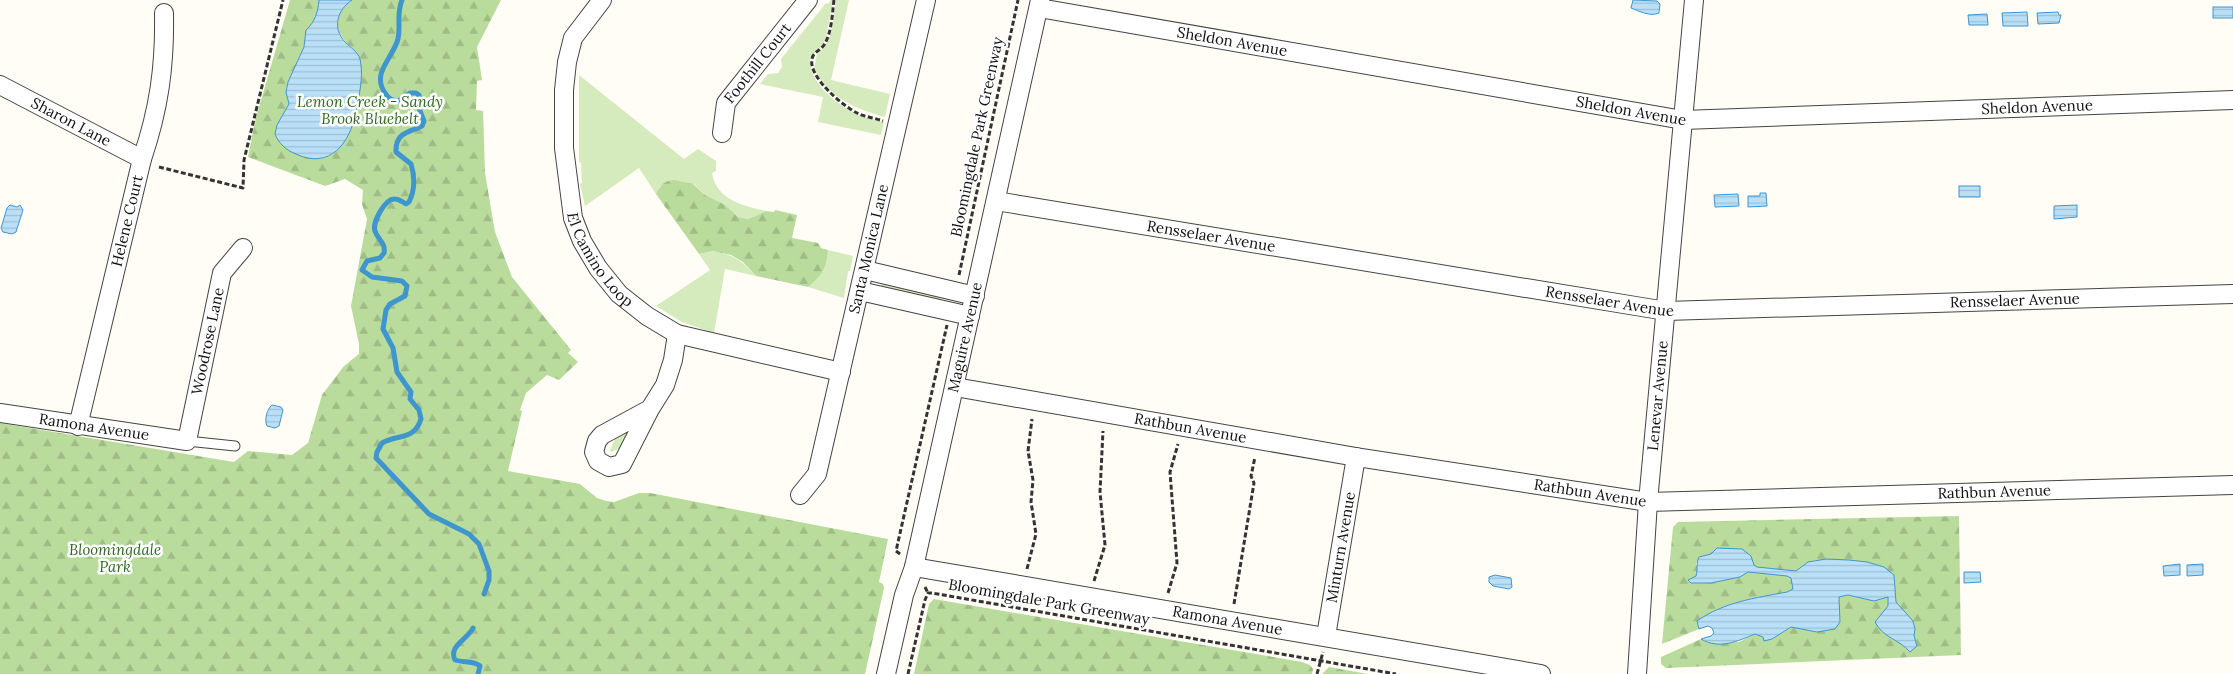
<svg xmlns="http://www.w3.org/2000/svg" width="2233" height="674" font-family="Lora,serif">
	<defs>
		<pattern id="forest-firs" width="22" height="20" patternUnits="userSpaceOnUse" patternTransform="scale(1.25)"><rect width="22" height="20" fill="#b9dc9c"/><path d="M5 1l3.5 6h-7zM16 11l3.5 6h-7z" fill="#9ebc85"/></pattern>
		<pattern id="water-rules" width="6" height="5" patternUnits="userSpaceOnUse" patternTransform="scale(1.25)"><rect width="6" height="5" fill="#b9e0f7"/><path d="M0 2.5h6" fill="none" stroke="#9ebfd3"/></pattern>
	</defs>
	<rect width="100%" height="100%" fill="#fffdf5"/>
	<g fill="#d5ebbd">
		<path d="M831,0H833L826,38L822,46L811,56C804,79 838,106 857,114C866,118 875,120 884,122L881,135L818,122L823,97L760,84L768,74L778,73L782,67L781,59L826,3L828,4Z"/>
		<path d="M836,0H849L831,80L890,94L885,117C856,109 827,97 814,68L817,54C834,41 833,20 836,0Z"/>
		<path d="M579,75L684,159L698,149L716,161V171L712,173C716,200 744,206 766,211L748,219L738,217L724,205L705,195L694,184L660,186L656,194L639,168L585,206L580,184L582,183L581,163L579,162Z"/>
		<path d="M828,250L853,256L850,271H848L844,298L808,287C822,276 827,268 828,250Z"/>
		<path d="M713,251C734,255 741,260 756,276L725,269L714,333L682,322L656,306L710,270L699,254Z"/>
		<polygon points="881,284 939,297 942,301 880,287"/>
		<polygon points="632,428 621,448 611,452 610,450 615,439"/>
	</g>
	<g fill="url(#forest-firs)">
		<path d="M290,0H319V2L318,14L305,36L306,40L304,47L288,82L286,91L290,104L277,125C294,146 303,169 333,154L353,49C335,34 330,15 352,0H501L477,47L482,80L477,81L476,110L483,111L485,173L495,232L512,277L571,350L568,353L578,362L559,380L547,375L526,393L520,410L522,411L508,471L580,484L597,498L606,501L614,502L639,493H650L888,539L879,582L883,584L884,588L865,674H0V423L234,462L248,451L292,455L308,443L322,395L344,366L359,354V344L351,306L367,219L362,204L363,190L345,179L325,186L248,157L255,121Z"/>
		<path d="M674,180L693,184L705,195L725,205L738,217L748,219L766,211L774,212L775,210L797,215L792,238L818,243L821,248L828,250C827,268 822,276 808,287L756,276L743,262L731,255L713,251L699,254L656,194C660,185 664,181 674,180Z"/>
		<path d="M1959,516L1961,655L1666,668L1661,664V657L1701,639L1708,643L1739,642L1755,634L1772,639L1791,627L1817,632L1840,622L1839,597L1848,595L1860,598L1849,560C1836,561 1821,557 1808,563C1801,566 1799,571 1791,572L1757,567L1715,551L1696,563L1698,570L1696,576L1711,583L1740,577L1748,572L1787,576L1791,577L1793,589L1787,592C1755,598 1724,602 1697,621L1699,629L1662,644L1673,527L1678,522Z"/>
		<polygon points="934,599 1302,662 1310,665 1313,669 1312,674 914,674 929,604"/>
		<polygon points="1329,667 1368,674 1322,674"/>
	</g>
	<g fill="url(#water-rules)" stroke="#3f96cf">
		<path d="M319,0H352C337,10 332,28 345,42C350,47 358,52 360,59C364,76 359,95 356,112C350,143 330,170 296,154C286,150 279,144 275,134L277,125L289,104L286,92L288,82L304,47L306,30C315,22 318,12 319,0Z"/>
		<path d="M1633,0L1657,1L1660,4L1659,13C1650,17 1639,11 1631,8Z"/>
		<rect x="2213" y="7" width="20" height="11"/>
		<polygon points="2027,12 2028,26 2003,26 2002,13"/>
		<polygon points="2058,12 2059,15 2061,15 2059,23 2038,24 2037,13"/>
		<polygon points="1987,14 1988,25 1969,25 1968,15"/>
		<rect x="1959" y="186" width="21" height="11"/>
		<polygon points="1760,193 1766,193 1767,206 1748,207 1748,196 1760,196"/>
		<polygon points="1738,194 1739,206 1715,207 1714,195"/>
		<polygon points="10,205 17,207 20,205 23,210 16,232 12,234 3,232 1,228 7,208"/>
		<polygon points="2077,205 2077,217 2054,219 2054,206"/>
		<path d="M272,405L281,407L283,410L279,426L275,428L267,426C264,420 267,409 272,405Z"/>
		<path d="M1717,548L1742,549L1751,556L1754,565L1757,567L1796,571L1808,562L1826,559L1849,560L1867,562L1884,567L1894,575L1896,602L1913,621L1915,629L1914,636L1917,646L1910,652C1899,639 1883,638 1875,622L1888,606V597L1874,601L1848,595L1839,597L1840,622L1835,629L1817,632L1791,627L1772,639L1764,641L1763,637L1755,634C1738,641 1719,650 1701,639L1711,636L1714,633L1712,628L1708,626L1699,629L1697,621C1724,602 1755,598 1787,592L1793,589L1791,578L1787,576L1748,572L1740,577L1711,583H1691L1688,580L1696,576C1698,569 1696,563 1699,557L1711,554Z"/>
		<polygon points="2180,564 2180,575 2164,576 2163,566"/>
		<polygon points="2203,564 2203,575 2187,576 2187,565"/>
		<polygon points="1964,572 1980,572 1981,582 1964,583"/>
		<polygon points="1495,575 1511,578 1512,587 1509,589 1493,586 1489,582 1489,577"/>
	</g>
	<g fill="none" stroke-linecap="round" stroke-linejoin="round">
		<g stroke="#3f96cf" stroke-width="5">
			<path d="M402,0C396,15 401,25 398,39C393,58 371,73 385,93C388,98 392,101 398,101L410,93H416L419,95L420,111L424,121L422,126C410,132 395,132 396,152L411,164C415,177 415,190 409,202L406,204C403,202 398,199 395,199C385,198 372,223 375,231C378,240 386,243 384,253L380,258L367,261L362,270L372,277L402,281L407,286L405,296L390,304L386,310L383,329L393,348L397,372L411,392L410,399L419,410L421,419C414,441 397,434 382,443L377,452L376,458L429,514L469,534L479,544L489,571V580L484,594"/>
			<path d="M473,628C468,639 448,646 455,660C464,663 473,660 480,666L478,674"/>
		</g>
		<defs>
			<polyline id="lane" points="187,441 235,446"/>
			<g id="street">
				<path id="s1" d="M602,0L573,38L567,62L564,90V148L573,218L582,241L598,268L619,294L647,316L677,334L841,372"/>
				<path id="s2" d="M1039,8L1683,120L2233,100"/>
				<path id="s3" d="M0,85L142,159"/>
				<path id="s4" d="M722,133L726,103L808,0"/>
				<path id="s5" d="M996,201L1666,311L2233,294"/>
				<polyline points="865,270 975,296"/>
				<polyline points="860,291 970,316"/>
				<path id="s6" d="M955,387L1356,457L1648,502L2233,485"/>
				<polyline points="650,409 602,435 597,441 594,452 598,461 609,467 622,464 650,409 665,385 673,360 677,334"/>
				<path id="s7" d="M0,413L187,441L222,273L243,248"/>
				<path id="s8" d="M78,426L142,159C159,109 165,66 164,13"/>
				<path id="s9" d="M800,495L817,474L926,0"/>
				<path id="s10" d="M914,567L1541,674"/>
				<path id="s11" d="M1326,636L1356,457"/>
				<path id="s12" d="M886,674L904,595L914,567L1040,0"/>
				<path id="s13" d="M1637,674L1648,502L1694,0"/>
			</g>
		</defs>
		<use href="#lane" stroke="#444" stroke-width="11"/>
		<use href="#street" stroke="#444" stroke-width="20"/>
		<g stroke="#333" stroke-width="3" stroke-dasharray="5 2.5" stroke-linecap="butt">
			<path d="M834,0C832,15 832,32 824,45C820,51 813,52 812,59C808,77 843,106 857,113C865,117 875,118 883,121"/>
			<polyline points="159,167 243,188 244,160 283,0"/>
			<polyline points="959,275 1018,0"/>
			<polyline points="900,554 896,551 947,325"/>
			<polyline points="1027,569 1036,534 1031,502 1033,480 1028,451 1032,419"/>
			<polyline points="1094,581 1105,545 1100,492 1103,431"/>
			<polyline points="925,587 928,593"/>
			<polyline points="1168,593 1177,563 1170,472 1178,444"/>
			<polyline points="1234,604 1254,483 1251,476 1255,457"/>
			<polyline points="908,674 925,600 928,593 932,593 1396,674"/>
			<polyline points="1317,674 1323,652"/>
		</g>
		<use href="#lane" stroke="#fff" stroke-width="9"/>
		<use href="#street" stroke="#fff" stroke-width="18"/>
	</g>
	<g text-anchor="middle" stroke-width="5" stroke-linejoin="round" paint-order="stroke">
		<g font-size="15" fill="#111" stroke="#fff">
			<text dy="5" stroke="none"><textPath href="#s2" startOffset="196">Sheldon Avenue</textPath></text>
			<text dy="5" stroke="none"><textPath href="#s4" startOffset="81">Foothill Court</textPath></text>
			<text dy="5" stroke="none"><textPath href="#s2" startOffset="1008">Sheldon Avenue</textPath></text>
			<text dy="5" stroke="none"><textPath href="#s2" startOffset="601">Sheldon Avenue</textPath></text>
			<text dy="5" stroke="none"><textPath href="#s3" startOffset="80">Sharon Lane</textPath></text>
			<text transform="translate(977 137) rotate(-78)" y="5">Bloomingdale Park Greenway</text>
			<text dy="5" stroke="none"><textPath href="#s8" startOffset="211">Helene Court</textPath></text>
			<text dy="5" stroke="none"><textPath href="#s5" startOffset="218">Rensselaer Avenue</textPath></text>
			<text dy="5" stroke="none"><textPath href="#s9" startOffset="258">Santa Monica Lane</textPath></text>
			<text dy="5" stroke="none"><textPath href="#s1" startOffset="279">El Camino Loop</textPath></text>
			<text dy="5" stroke="none"><textPath href="#s5" startOffset="1028">Rensselaer Avenue</textPath></text>
			<text dy="5" stroke="none"><textPath href="#s5" startOffset="622">Rensselaer Avenue</textPath></text>
			<text dy="5" stroke="none"><textPath href="#s12" startOffset="346">Maguire Avenue</textPath></text>
			<text dy="5" stroke="none"><textPath href="#s7" startOffset="291">Woodrose Lane</textPath></text>
			<text dy="5" stroke="none"><textPath href="#s13" startOffset="279">Lenevar Avenue</textPath></text>
			<text dy="5" stroke="none"><textPath href="#s7" startOffset="95">Ramona Avenue</textPath></text>
			<text dy="5" stroke="none"><textPath href="#s6" startOffset="239">Rathbun Avenue</textPath></text>
			<text dy="5" stroke="none"><textPath href="#s6" startOffset="1049">Rathbun Avenue</textPath></text>
			<text dy="5" stroke="none"><textPath href="#s6" startOffset="644">Rathbun Avenue</textPath></text>
			<text dy="5" stroke="none"><textPath href="#s11" startOffset="90">Minturn Avenue</textPath></text>
			<text transform="translate(1049 602) rotate(10)" y="5">Bloomingdale Park Greenway</text>
			<text dy="5" stroke="none"><textPath href="#s10" startOffset="318">Ramona Avenue</textPath></text>
		</g>
		<g font-size="15" font-style="italic" fill="#2f6b1f" stroke="#fff">
			<text x="370" y="107">Lemon Creek - Sandy<tspan x="370" dy="17">Brook Bluebelt</tspan></text>
			<text x="115" y="555">Bloomingdale<tspan x="115" dy="17">Park</tspan></text>
		</g>
	</g>
</svg>
